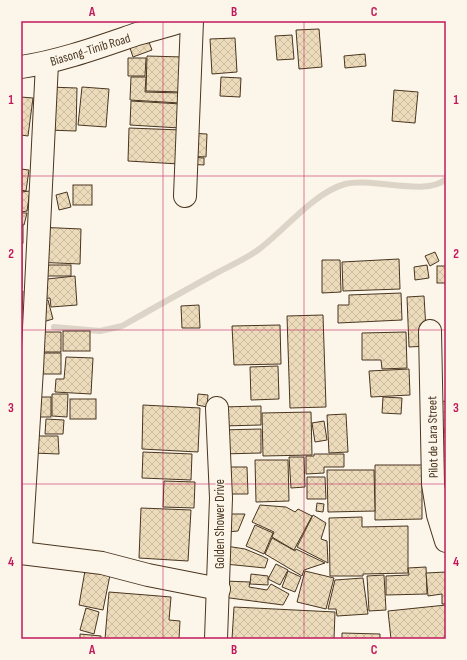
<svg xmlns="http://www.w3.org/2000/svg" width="467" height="660" font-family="'Sofia Sans Condensed',sans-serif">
	<defs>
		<pattern id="building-cross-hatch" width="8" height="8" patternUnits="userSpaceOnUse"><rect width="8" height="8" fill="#ecdcbc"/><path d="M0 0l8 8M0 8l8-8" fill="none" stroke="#ccbda1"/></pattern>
	</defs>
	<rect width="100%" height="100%" fill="#fbf6e9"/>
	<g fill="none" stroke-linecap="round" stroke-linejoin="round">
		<path stroke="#dcd4c6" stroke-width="6" d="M54,327L100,331L122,326C152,309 182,292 213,275C227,267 244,260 258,250C284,231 313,193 345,184C372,177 426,197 446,179"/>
	</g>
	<g fill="url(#building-cross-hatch)" stroke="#4a3520">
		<polygon points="319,29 322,67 299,69 296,30"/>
		<polygon points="292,35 294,59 277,60 275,36"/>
		<polygon points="235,38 237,72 212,74 210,39"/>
		<polygon points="149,42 152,50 133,57 130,48"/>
		<polygon points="365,54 366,66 345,68 344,56"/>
		<polygon points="147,56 183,57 182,92 146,91"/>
		<polygon points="128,58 146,58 145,76 128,76"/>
		<polygon points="131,77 146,77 145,92 181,93 180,103 130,100"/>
		<polygon points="221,77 241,78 240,97 220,96"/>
		<polygon points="48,87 77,88 76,131 47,130"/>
		<polygon points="82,87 109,89 106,127 78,125"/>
		<polygon points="394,90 418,92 415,123 392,121"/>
		<polygon points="21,97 33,98 28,136 21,135"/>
		<polygon points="131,101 181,104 180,128 130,125"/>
		<polygon points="129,128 181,130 179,164 128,161"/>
		<polygon points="188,133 207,134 206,157 187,156"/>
		<polygon points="189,157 204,158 204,165 188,164"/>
		<polygon points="21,169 29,170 26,191 21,190"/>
		<rect x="73" y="185" width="19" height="20"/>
		<polygon points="30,191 27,211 21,212 21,192"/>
		<polygon points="67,192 71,207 59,210 56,195"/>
		<polygon points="21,213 27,213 24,225 21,225"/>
		<rect x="21" y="226" width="2" height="17"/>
		<polygon points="36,227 81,229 80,264 34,262"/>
		<rect x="21" y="243" width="1" height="22"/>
		<polygon points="435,252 439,261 430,266 425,256"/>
		<polygon points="399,259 400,289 343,291 342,262"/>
		<polygon points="322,260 340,260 341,292 322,293"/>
		<rect x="40" y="265" width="31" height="11"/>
		<polygon points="427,265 429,278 415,280 414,267"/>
		<rect x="21" y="266" width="1" height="22"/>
		<rect x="437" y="266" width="9" height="17"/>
		<polygon points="75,276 77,305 51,307 50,298 40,299 38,280"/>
		<polygon points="21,291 23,291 21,337"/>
		<polygon points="401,293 402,320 338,323 338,305 349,305 349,295"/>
		<polygon points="424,296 427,346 409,347 407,297"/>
		<polygon points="48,300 53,319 36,324 30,305"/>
		<polygon points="199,305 200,328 182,328 181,306"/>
		<polygon points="323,315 326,407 290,408 287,316"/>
		<polygon points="280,325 281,364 234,365 232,326"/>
		<rect x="63" y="331" width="27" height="20"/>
		<polygon points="34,332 61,332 61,352 35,352"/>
		<polygon points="406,332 407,368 382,369 381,360 362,360 362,333"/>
		<rect x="34" y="353" width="27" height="21"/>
		<polygon points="66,357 93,358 91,394 55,392 56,379 64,379"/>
		<polygon points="278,366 279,399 251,400 250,367"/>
		<polygon points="409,369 410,395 371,397 369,371"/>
		<polygon points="52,394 68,394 67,417 52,416"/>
		<polygon points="198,394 208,395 207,407 197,405"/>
		<rect x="24" y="397" width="27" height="20"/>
		<polygon points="383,397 402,398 401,414 382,413"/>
		<rect x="70" y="399" width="26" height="20"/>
		<polygon points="446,401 446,430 440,430 439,402"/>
		<polygon points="143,405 200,408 198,452 142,449"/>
		<polygon points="261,406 261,425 223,426 222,407"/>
		<polygon points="311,412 312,455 263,456 262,413"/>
		<polygon points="346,414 348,452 329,453 327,415"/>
		<polygon points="46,419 64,420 63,434 45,434"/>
		<polygon points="324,421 327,440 315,442 312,423"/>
		<polygon points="261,429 261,453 221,454 220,430"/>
		<polygon points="436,432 446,432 446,456 437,456"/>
		<polygon points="33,436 58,436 59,454 33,453"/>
		<polygon points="143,452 192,454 191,480 142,478"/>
		<polygon points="314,454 344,454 344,467 324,467 324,473 306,474 306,456 314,456"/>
		<polygon points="289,457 304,457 305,487 291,488"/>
		<polygon points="255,460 288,460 289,501 256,502"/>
		<polygon points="446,460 446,488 442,489 438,461"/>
		<polygon points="375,465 422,465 422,519 375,520"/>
		<polygon points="224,467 247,467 248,494 225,494"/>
		<polygon points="327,470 374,470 375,511 328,512"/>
		<polygon points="307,477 325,477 326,499 307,499"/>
		<polygon points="164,481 195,482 194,508 163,507"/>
		<polygon points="317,503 324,504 323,512 316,511"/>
		<polygon points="260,505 286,507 295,512 298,509 312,516 294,550 272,537 274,532 252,522"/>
		<polygon points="141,508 191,510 188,561 139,558"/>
		<polygon points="227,514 245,514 238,531 227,532"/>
		<polygon points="313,515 326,523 321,539 327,541 328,563 297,547"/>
		<polygon points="362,517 362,527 408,526 408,573 363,574 363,576 330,576 329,518"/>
		<polygon points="255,525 273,533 264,554 246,546"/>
		<polygon points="272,538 295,551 296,549 325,563 304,570 302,576 265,554"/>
		<polygon points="226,546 245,549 262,556 268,559 265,568 225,564"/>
		<polygon points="276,564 288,570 280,585 268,579"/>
		<polygon points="86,565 111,570 103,610 79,605"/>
		<polygon points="426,567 427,594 386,595 386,576 409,575 408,568"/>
		<polygon points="288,571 301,577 295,592 282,587"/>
		<polygon points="305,571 334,578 326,609 297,602"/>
		<polygon points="446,572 446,604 442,604 442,594 428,596 426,573"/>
		<polygon points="251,574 268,576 268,585 250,584"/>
		<polygon points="384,575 386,610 369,611 367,576"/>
		<polygon points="363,578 368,614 337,616 336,609 328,609 335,580"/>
		<polygon points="224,581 250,582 249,587 267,590 271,584 289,594 283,605 222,597"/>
		<polygon points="109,592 171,597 169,620 180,621 179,639 105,639"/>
		<polygon points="446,605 446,639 391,639 388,611"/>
		<polygon points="234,607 335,612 334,639 232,639"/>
		<polygon points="86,608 99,612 94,634 80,630"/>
		<polygon points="342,633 380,634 380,639 342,639"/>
		<polygon points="80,634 101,636 101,639 80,639"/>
	</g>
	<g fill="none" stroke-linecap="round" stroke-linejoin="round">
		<defs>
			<g id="minor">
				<path d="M21,67C61,61 99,47 137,34C152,30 167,26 182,21"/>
				<polyline points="185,196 192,21"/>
				<polyline points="430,331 433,484 438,515 446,541"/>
				<polyline points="21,546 32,369 47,63"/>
				<polyline points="21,553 102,563 148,575 219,589"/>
				<polyline points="216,639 221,498 217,408"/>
			</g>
		</defs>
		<use href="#minor" stroke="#4a3520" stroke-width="24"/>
		<use href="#minor" stroke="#fbf6e9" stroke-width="22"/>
	</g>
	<path fill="none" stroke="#c2185b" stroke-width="1" stroke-opacity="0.55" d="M163,21V639M304,21V639M21,176H446M21,330H446M21,484H446"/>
	<g text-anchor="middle" stroke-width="3" stroke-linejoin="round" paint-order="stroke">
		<g font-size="13" fill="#4a3520" stroke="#fbf6e9">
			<text transform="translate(90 49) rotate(-17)" y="5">Biasong-Tinib Road</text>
			<text transform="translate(432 437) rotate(-91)" y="5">Pilot de Lara Street</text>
			<text transform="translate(219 524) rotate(-90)" y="5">Golden Shower Drive</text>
		</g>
	</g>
	<rect width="467" height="660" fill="none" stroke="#fbf6e9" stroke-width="44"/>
	<rect x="22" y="22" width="423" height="616" fill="none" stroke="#c2185b" stroke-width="1.5"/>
	<g font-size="13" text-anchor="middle" font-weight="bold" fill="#c2185b">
		<text x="92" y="16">A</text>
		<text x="234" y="16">B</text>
		<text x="374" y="16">C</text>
		<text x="11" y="104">1</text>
		<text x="456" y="104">1</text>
		<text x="11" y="258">2</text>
		<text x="456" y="258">2</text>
		<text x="11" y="412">3</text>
		<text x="456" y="412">3</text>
		<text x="11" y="566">4</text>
		<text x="456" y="566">4</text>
		<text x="92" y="654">A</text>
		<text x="234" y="654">B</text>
		<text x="374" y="654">C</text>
	</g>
</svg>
